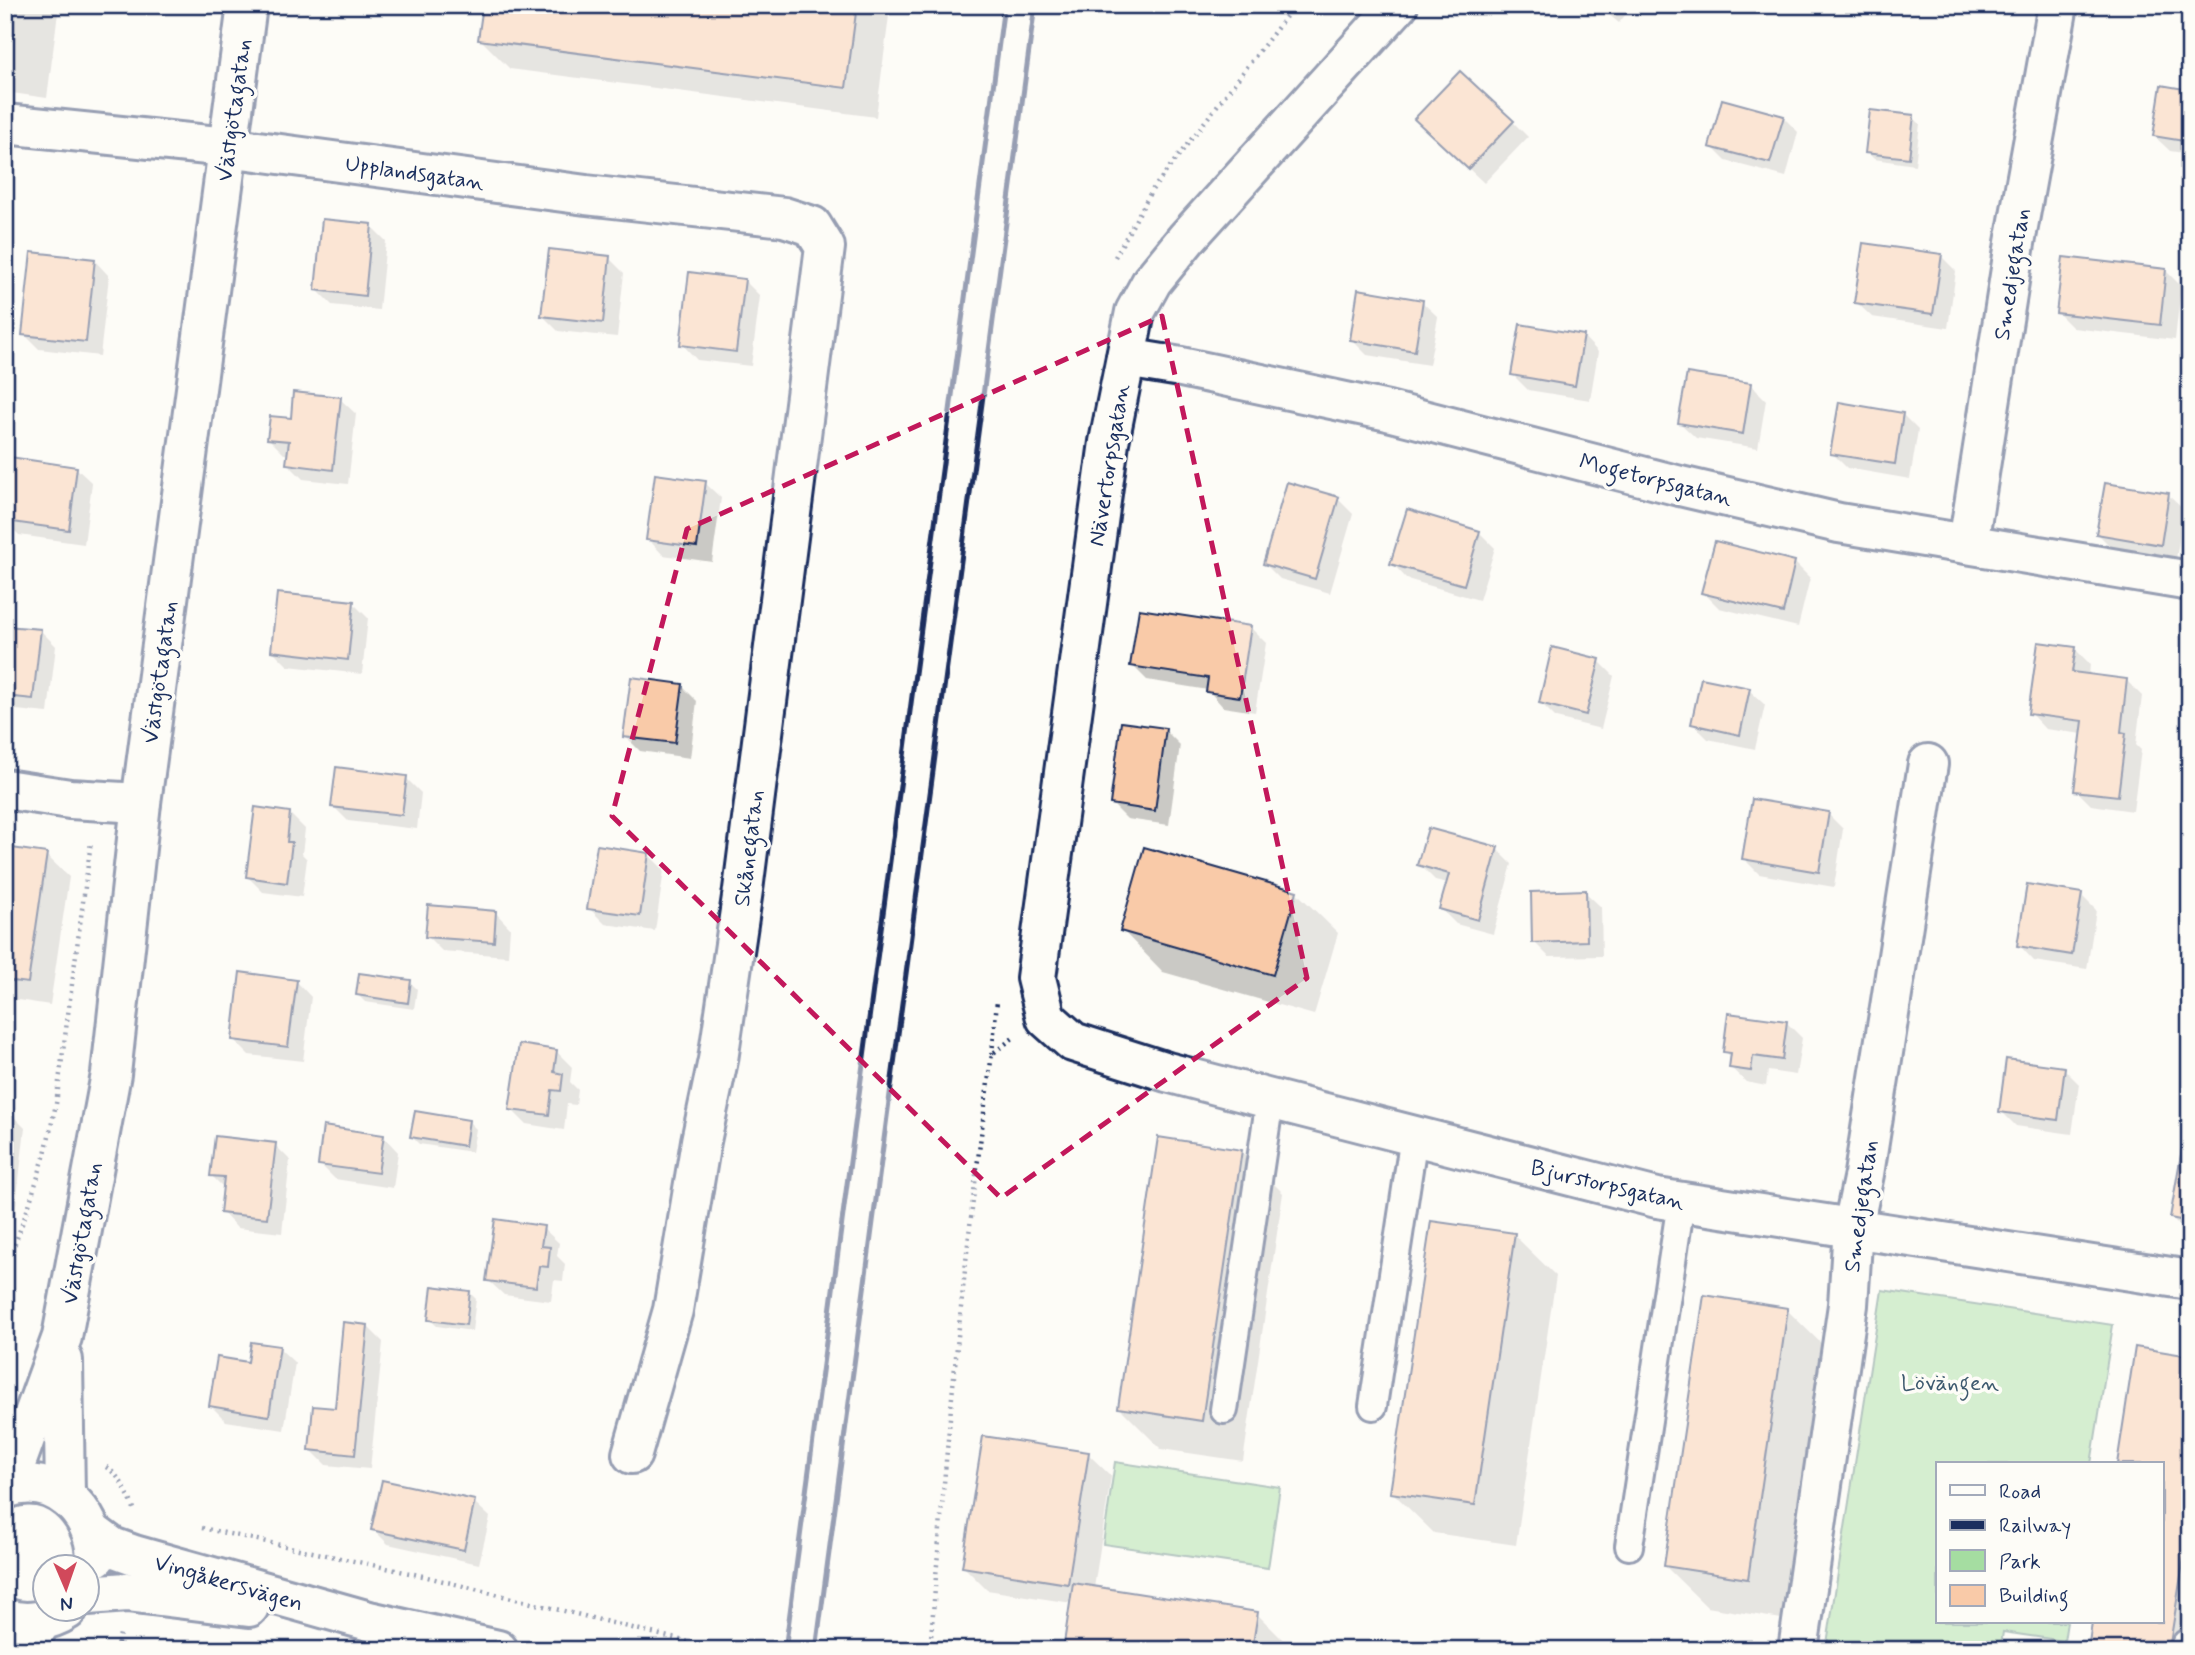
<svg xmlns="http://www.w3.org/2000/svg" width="2195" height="1655" font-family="Mynerve,sans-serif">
	<rect width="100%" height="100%" fill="#fdfcf7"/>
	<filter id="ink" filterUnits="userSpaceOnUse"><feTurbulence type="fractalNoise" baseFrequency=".0143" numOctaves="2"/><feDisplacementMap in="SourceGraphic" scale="14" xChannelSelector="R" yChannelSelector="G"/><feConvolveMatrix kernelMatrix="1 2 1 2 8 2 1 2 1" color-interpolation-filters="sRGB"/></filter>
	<g filter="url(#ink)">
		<g fill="#a5dda1" stroke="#608680" stroke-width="2">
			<polygon points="1882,1290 2113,1325 2091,1464 1938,1464 1938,1622 2067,1622 2064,1641 2003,1632 2000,1650 1826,1650"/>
			<polygon points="1115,1462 1280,1487 1268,1568 1103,1544"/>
		</g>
		<g fill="#0003">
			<polygon points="5,5 59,5 47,98 5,92"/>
			<polygon points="484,5 888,5 890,8 876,117 510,69 480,39"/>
			<polygon points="1597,5 1633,5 1619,23"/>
			<polygon points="2190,92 2190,154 2170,151 2154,136"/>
			<polygon points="1783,117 1798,132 1786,177 1726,161 1711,146"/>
			<polygon points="1913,117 1920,124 1915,165 1874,159 1867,152"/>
			<polygon points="1513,122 1528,137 1484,183 1432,134"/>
			<polygon points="371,226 386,241 379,310 332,305 317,290"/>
			<polygon points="1941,256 1956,271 1948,328 1872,317 1856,302"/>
			<polygon points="609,258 624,273 617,337 558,331 543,316"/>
			<polygon points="94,260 109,276 100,356 39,349 24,334"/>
			<polygon points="2166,271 2181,286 2175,340 2073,328 2058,313"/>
			<polygon points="744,280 760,296 751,366 697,360 682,344"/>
			<polygon points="1422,302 1438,317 1429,365 1367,355 1352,340"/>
			<polygon points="1583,336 1598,352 1590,400 1528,390 1513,375"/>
			<polygon points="1751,385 1766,400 1758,448 1696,438 1680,423"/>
			<polygon points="340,399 356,414 348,484 303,479 288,464 289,454 284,454 269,439 292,420"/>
			<polygon points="1902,414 1918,430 1910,479 1847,468 1832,453"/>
			<polygon points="76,468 92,483 84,544 19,535 5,521"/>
			<polygon points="705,483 721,498 712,562 663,555 648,539"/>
			<polygon points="2168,495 2184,510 2176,559 2113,549 2098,534"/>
			<polygon points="1338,499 1353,514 1330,593 1280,579 1265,564"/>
			<polygon points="1479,532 1495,548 1479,600 1407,579 1392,563"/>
			<polygon points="1795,563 1810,578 1798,627 1719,608 1703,592"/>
			<polygon points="353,603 368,618 362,674 288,666 273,651"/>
			<polygon points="5,627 41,631 56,646 48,713 5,709"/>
			<polygon points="1251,628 1266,643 1255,712 1223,707 1208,690 1147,680 1132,665"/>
			<polygon points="2075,649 2090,664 2089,676 2127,681 2142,696 2136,745 2141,750 2133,811 2091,805 2076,790 2083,734 2045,729 2030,713"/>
			<polygon points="1599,661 1614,676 1601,729 1556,718 1541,703"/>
			<polygon points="682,686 697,701 690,758 640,751 625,736"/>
			<polygon points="1749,690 1765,705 1755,749 1708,739 1693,724"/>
			<polygon points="1165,730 1180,745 1169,825 1127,819 1112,804"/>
			<polygon points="406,778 421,793 417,829 348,821 333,806"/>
			<polygon points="289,813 305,829 302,854 307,859 302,897 263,892 248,877"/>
			<polygon points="1828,814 1843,829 1834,887 1759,874 1744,859"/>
			<polygon points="5,849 46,855 69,877 50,1005 5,998"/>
			<polygon points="1497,849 1512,864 1493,934 1456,924 1441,909 1448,883 1435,880 1419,864"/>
			<polygon points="648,854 664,870 655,931 605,924 589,908"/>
			<polygon points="1296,892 1338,933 1314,1015 1163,972 1122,930"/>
			<polygon points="1585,892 1601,907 1602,956 1549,957 1534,942"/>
			<polygon points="2081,895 2096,910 2087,969 2034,961 2019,945"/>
			<polygon points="495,912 510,928 508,956 442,951 427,936"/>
			<polygon points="296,981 311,997 303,1061 249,1055 234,1040"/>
			<polygon points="410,982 417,989 414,1009 365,1002 358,995"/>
			<polygon points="1786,1022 1802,1038 1796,1075 1768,1071 1766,1086 1746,1082 1730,1067 1732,1058 1725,1051"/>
			<polygon points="557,1052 572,1067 570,1082 578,1090 576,1105 567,1104 564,1130 526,1124 511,1109"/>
			<polygon points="2064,1069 2079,1084 2072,1134 2016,1126 2001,1111"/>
			<polygon points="5,1108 25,1128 5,1301"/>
			<polygon points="2190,1113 2190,1236 2172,1218"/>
			<polygon points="469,1122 476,1129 472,1152 419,1144 412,1137"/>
			<polygon points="383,1136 398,1152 393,1188 335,1179 320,1164"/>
			<polygon points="275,1145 290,1160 282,1233 237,1228 222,1212 224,1188 212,1176"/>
			<polygon points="1241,1151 1283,1193 1243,1461 1161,1449 1120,1408"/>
			<polygon points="543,1228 559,1243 557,1256 565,1264 563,1281 554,1280 551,1301 504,1295 488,1280"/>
			<polygon points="1514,1235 1556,1276 1516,1545 1434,1533 1392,1492"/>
			<polygon points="469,1292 476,1299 472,1331 437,1326 429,1319"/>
			<polygon points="1787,1310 1829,1351 1788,1620 1707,1607 1665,1566"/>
			<polygon points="367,1326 383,1342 370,1469 326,1465 310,1449 336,1410"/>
			<polygon points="279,1348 295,1363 284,1430 226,1421 211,1406 249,1364"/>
			<polygon points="2137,1349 2190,1358 2190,1650 2090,1650 2094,1622 2162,1622 2162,1464 2119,1464"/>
			<polygon points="1088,1454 1111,1476 1094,1588 1257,1614 1293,1650 1064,1650 1072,1603 987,1590 964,1567"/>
			<polygon points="474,1502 490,1517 479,1564 388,1544 373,1529"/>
		</g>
		<g fill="#f9caa8" stroke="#1b2f5e" stroke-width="2">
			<polygon points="5,5 13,5 6,57 5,57"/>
			<polygon points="483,5 857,5 846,88 478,40"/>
			<polygon points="1460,71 1514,121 1468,169 1414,119"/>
			<polygon points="2161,85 2190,90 2190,142 2153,136"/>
			<polygon points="1722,99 1784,116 1770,163 1709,147"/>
			<polygon points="1870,110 1914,115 1909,158 1865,153"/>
			<polygon points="322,219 372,224 365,296 315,290"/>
			<polygon points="1863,243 1942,254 1933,314 1854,303"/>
			<polygon points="549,249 610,256 603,323 541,316"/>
			<polygon points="31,252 95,259 86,342 22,335"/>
			<polygon points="2063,257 2166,269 2160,325 2056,313"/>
			<polygon points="689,272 745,279 736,352 680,345"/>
			<polygon points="1358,289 1423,300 1415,351 1350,340"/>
			<polygon points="1520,324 1584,335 1575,386 1511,375"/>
			<polygon points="1687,373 1751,383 1743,434 1678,423"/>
			<polygon points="293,392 341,397 333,470 286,464 289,441 267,439 270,416 291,418"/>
			<polygon points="1839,402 1903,413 1895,464 1830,454"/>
			<polygon points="10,457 77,467 69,530 5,521 5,497"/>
			<polygon points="655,474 706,481 697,547 646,540"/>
			<polygon points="1287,482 1339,497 1315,579 1263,564"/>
			<polygon points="2105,483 2169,493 2161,545 2096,534"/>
			<polygon points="1407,509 1480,531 1464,585 1390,564"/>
			<polygon points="1715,541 1795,561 1783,613 1701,593"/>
			<polygon points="277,593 354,601 348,660 271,651"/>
			<polygon points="1139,609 1251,626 1240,697 1206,692 1208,678 1130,666"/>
			<polygon points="5,626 41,629 33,699 5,696"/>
			<polygon points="2038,642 2076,647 2072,672 2127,679 2121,732 2126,733 2118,796 2074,791 2083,721 2028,714"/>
			<polygon points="1552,647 1600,659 1586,715 1539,703"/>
			<polygon points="631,677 683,684 675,743 623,737"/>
			<polygon points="1701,678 1750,688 1740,735 1691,724"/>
			<polygon points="1121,722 1166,728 1155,811 1110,804"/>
			<polygon points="336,767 407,776 402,815 331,807"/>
			<polygon points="1752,799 1829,812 1819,872 1742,859"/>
			<polygon points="255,807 290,812 287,842 292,842 287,883 246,877"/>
			<polygon points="1428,828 1498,847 1478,920 1439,909 1449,874 1417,865"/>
			<polygon points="597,845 649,853 640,916 587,909"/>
			<polygon points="5,847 47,853 28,983 5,980"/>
			<polygon points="1144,847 1297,891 1273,975 1120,931"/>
			<polygon points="2027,884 2082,893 2072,955 2017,946"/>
			<polygon points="1586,890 1587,941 1532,943 1531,892"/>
			<polygon points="428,905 496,911 494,942 425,937"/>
			<polygon points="240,972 297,980 288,1047 232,1040"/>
			<polygon points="359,973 411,980 408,1003 356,995"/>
			<polygon points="1728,1013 1787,1021 1782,1060 1753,1056 1751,1071 1729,1068 1731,1053 1723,1052"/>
			<polygon points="519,1044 557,1050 554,1072 563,1074 561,1091 552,1090 549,1115 509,1110"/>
			<polygon points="2006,1059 2065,1067 2058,1120 1999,1112"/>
			<polygon points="2190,1102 2190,1222 2170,1218"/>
			<polygon points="415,1111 469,1120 465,1146 410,1137"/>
			<polygon points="323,1126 384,1135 378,1173 318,1165"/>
			<polygon points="215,1136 276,1143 267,1218 220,1213 224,1177 210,1176"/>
			<polygon points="1158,1137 1242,1150 1202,1421 1118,1408"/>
			<polygon points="495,1219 544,1226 541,1246 550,1247 548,1267 539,1266 536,1287 486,1281"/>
			<polygon points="1431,1221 1515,1233 1475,1505 1390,1493"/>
			<polygon points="432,1286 470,1291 466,1325 428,1320"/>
			<polygon points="1704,1295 1788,1308 1748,1579 1664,1566"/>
			<polygon points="343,1322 368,1325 355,1455 309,1450 313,1406 335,1408"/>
			<polygon points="251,1342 280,1346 269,1416 209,1406 217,1357 248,1362"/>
			<polygon points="2135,1347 2190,1356 2190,1520 2169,1650 2088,1650 2092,1622 2162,1622 2162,1464 2117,1464"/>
			<polygon points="983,1436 1089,1452 1068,1584 962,1567"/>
			<polygon points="382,1480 475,1500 464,1550 371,1530"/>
			<polygon points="1073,1583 1258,1612 1252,1650 1063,1650"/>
		</g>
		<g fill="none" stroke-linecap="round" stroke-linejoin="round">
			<defs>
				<g id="lane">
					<polyline points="1373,1406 1414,1136"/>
					<polyline points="1224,1410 1270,1099"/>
					<polyline points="1629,1546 1681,1202"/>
				</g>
				<g id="street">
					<polyline points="1398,5 1187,238 1152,281 1135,312 1109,442 1036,978 1046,1018 1073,1042 1167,1072 1270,1099 1657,1198 2190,1280"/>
					<polyline points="5,124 227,147 586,195 784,217 812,226 825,247 743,890 718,1060 701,1141 673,1310 632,1454"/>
					<polyline points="1126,358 1181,367 1388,411 1680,486 1839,523 2190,581"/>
					<polyline points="1968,544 2015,243 2058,5"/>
					<polyline points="5,789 70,799 141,803"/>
					<polyline points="63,1360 65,1496"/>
					<polyline points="5,1478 18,1458 62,1337 111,1074 141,803 247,5"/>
					<polyline points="24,1650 42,1620"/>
					<polyline points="1798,1650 1848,1305 1853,1227 1864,1174 1928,764"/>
					<polyline points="2189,1650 2190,1648"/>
				</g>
				<g id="secondary">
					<path d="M5,1489C54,1471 94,1511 96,1557"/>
					<polyline points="93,1533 112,1547 134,1555 369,1621 498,1650"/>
					<polyline points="88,1595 127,1592 249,1607"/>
					<path d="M5,1618C25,1626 50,1621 67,1610"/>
				</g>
			</defs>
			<use href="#lane" stroke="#1b2f5e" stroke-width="32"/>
			<use href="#street" stroke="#1b2f5e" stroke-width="44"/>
			<use href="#secondary" stroke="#1b2f5e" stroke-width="44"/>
			<g stroke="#1b2f5e" stroke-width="4.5" stroke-dasharray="2 5" stroke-linecap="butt">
				<polyline points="1115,257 1152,190 1295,5"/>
				<polyline points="992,1054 997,1001"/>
				<polyline points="5,1271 29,1205 45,1154 56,1104 91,842"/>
				<path d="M106,1467C122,1477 128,1495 135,1511"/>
				<polyline points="202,1528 423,1576 721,1650"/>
				<polyline points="116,1650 120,1634"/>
				<path d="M930,1650C946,1450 964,1252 992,1054L1013,1038"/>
			</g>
			<use href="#lane" stroke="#fdfcf7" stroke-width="26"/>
			<use href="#street" stroke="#fdfcf7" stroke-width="38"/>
			<use href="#secondary" stroke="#fdfcf7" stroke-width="38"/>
			<g stroke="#1b2f5e" stroke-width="5">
				<polyline points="785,1650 1004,5"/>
				<polyline points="816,1650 1035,5"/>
			</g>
		</g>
	</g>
	<path d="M0 0H2195V1655H0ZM1162,316L1307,978L1001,1198L612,816L687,529Z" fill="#fdfcf7" fill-opacity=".55" fill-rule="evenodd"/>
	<path fill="none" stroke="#c2185b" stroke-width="5" stroke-dasharray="14 9" stroke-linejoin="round" d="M1162,316L1307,978L1001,1198L612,816L687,529Z"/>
	<g text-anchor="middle" stroke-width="7" stroke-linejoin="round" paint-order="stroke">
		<g font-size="23" fill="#1b2f5e" stroke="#fdfcf7">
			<text transform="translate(233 110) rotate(-82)" y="8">Västgötagatan</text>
			<text transform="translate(415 172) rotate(8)" y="8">Upplandsgatan</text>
			<text transform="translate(2011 274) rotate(-81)" y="8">Smedjegatan</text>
			<text transform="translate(1108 465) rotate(-81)" y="8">Nävertorpsgatan</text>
			<text transform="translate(1656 479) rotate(14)" y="8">Mogetorpsgatan</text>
			<text transform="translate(159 672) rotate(-82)" y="8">Västgötagatan</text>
			<text transform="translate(748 848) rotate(-83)" y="8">Skånegatan</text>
			<text transform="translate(1608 1184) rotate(13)" y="8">Bjurstorpsgatan</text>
			<text transform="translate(1860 1206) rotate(-82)" y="8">Smedjegatan</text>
			<text transform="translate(81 1233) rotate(-80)" y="8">Västgötagatan</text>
			<text transform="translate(229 1582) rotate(16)" y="8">Vingåkersvägen</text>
		</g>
		<g font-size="23" fill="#3e5a6f" stroke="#fdfcf7">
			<text x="1950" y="1390">Lövängen</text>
		</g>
	</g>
	<rect width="2195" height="1655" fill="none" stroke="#fdfcf7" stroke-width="28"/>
	<rect x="14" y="14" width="2167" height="1627" fill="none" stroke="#1b2f5e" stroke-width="2.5" filter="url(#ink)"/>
	<rect x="1936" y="1462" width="228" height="161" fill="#fdfcf7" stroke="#a3aaba" stroke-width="2"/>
	<rect x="1950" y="1485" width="35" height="10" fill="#fdfcf7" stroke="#a3aaba" stroke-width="2"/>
	<text x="1999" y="1498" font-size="21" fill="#1b2f5e">Road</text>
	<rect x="1950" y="1520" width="35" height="10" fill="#1b2f5e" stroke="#a3aaba" stroke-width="2"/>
	<text x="1999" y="1532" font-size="21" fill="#1b2f5e">Railway</text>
	<rect x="1950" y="1550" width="35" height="21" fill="#a5dda1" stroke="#a3aaba" stroke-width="2"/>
	<text x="1999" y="1568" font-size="21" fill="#1b2f5e">Park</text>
	<rect x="1950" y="1585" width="35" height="21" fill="#f9caa8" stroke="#a3aaba" stroke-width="2"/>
	<text x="1999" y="1602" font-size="21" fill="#1b2f5e">Building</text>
	<g transform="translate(66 1588) rotate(178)"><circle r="33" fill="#fdfcf7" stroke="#a3aaba" stroke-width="2"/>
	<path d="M0-5L12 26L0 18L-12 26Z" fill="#d1495b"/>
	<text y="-10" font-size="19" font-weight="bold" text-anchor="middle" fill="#1b2f5e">N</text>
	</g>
</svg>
